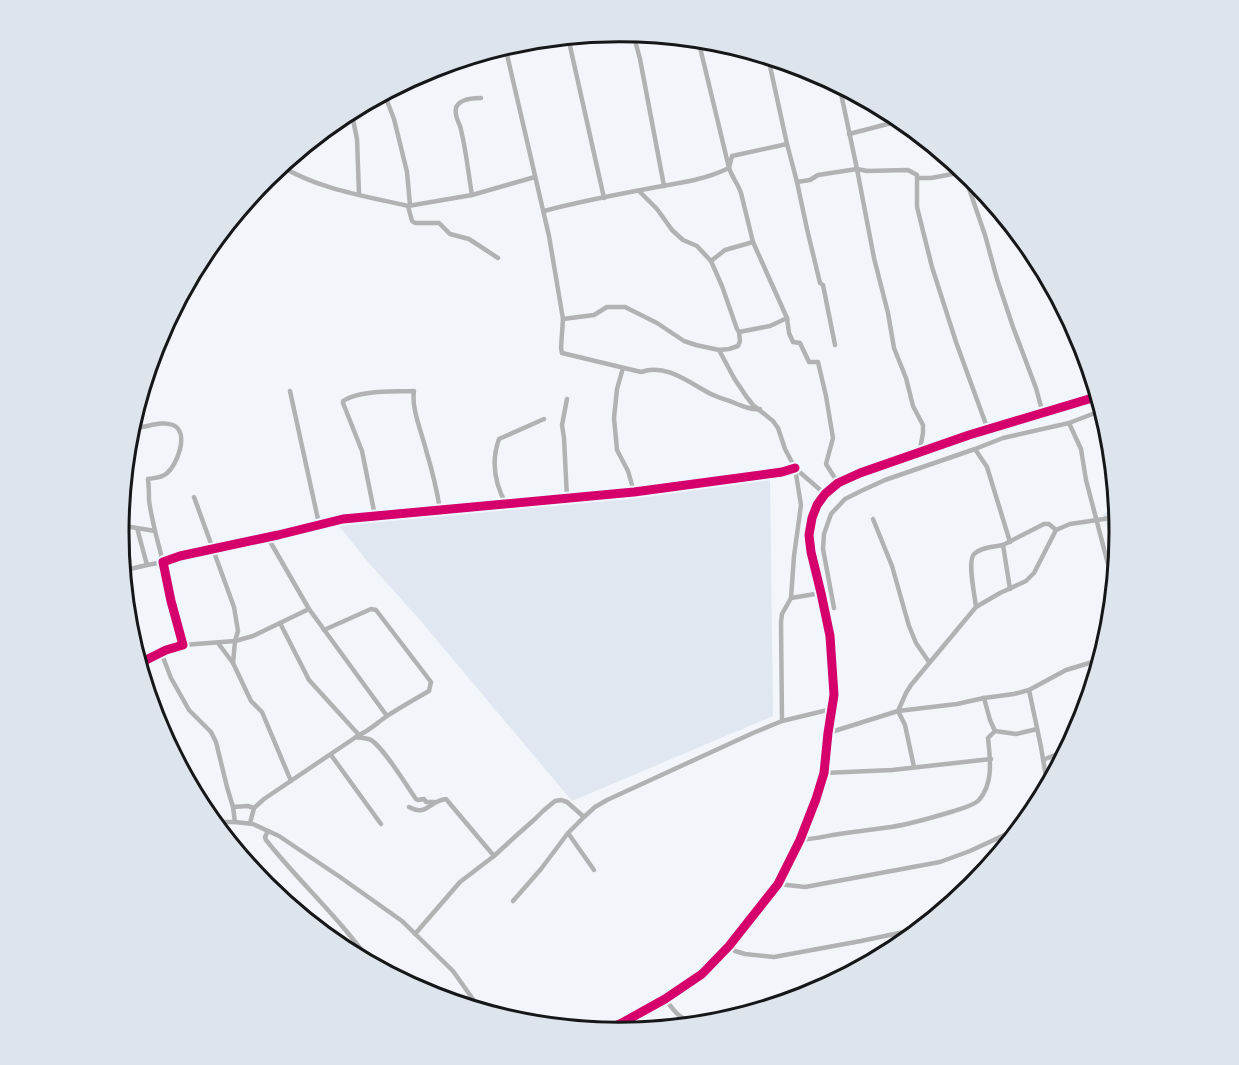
<svg xmlns="http://www.w3.org/2000/svg" width="1239" height="1065" font-family="'Asap Condensed',sans-serif">
	<rect width="100%" height="100%" fill="#f2f6fa"/>
	<g fill="#e0e7f0">
		<polygon points="770,480 773,716 572,801 420,620 368,562 335,521"/>
		<polygon points="1118,502 1120,533 1118,561 1103,515"/>
	</g>
	<g fill="none" stroke-linecap="round" stroke-linejoin="round">
		<g stroke="#b1b2b4" stroke-width="4.5">
			<polyline points="633,33 640,59 664,186"/>
			<polyline points="568,37 604,198"/>
			<path d="M698,39L729,168C732,177 738,184 741,193L753,242L787,318L789,333L793,342L800,343L809,362H818L826,396L833,438L826,464L838,483"/>
			<path d="M505,46L549,236L563,319L561,348L562,353L641,372C667,363 689,383 711,394C719,398 728,400 737,404C745,407 751,410 760,409"/>
			<polyline points="839,84 857,169 867,171 908,170 917,175 917,207 932,267 956,342 988,430"/>
			<polyline points="384,93 394,119 407,172 410,205"/>
			<polyline points="351,110 357,139 359,194"/>
			<polyline points="849,134 903,120"/>
			<polyline points="787,144 797,182 807,229 820,283 823,285 835,345"/>
			<path d="M281,166C318,189 365,196 408,206L412,221L415,223H439L450,234L469,239L498,258"/>
			<polyline points="918,178 931,178 958,173 962,174 965,177 985,235 997,279 1013,327 1036,388 1043,414"/>
			<polyline points="797,182 810,180 818,175 857,169 874,258 888,313 894,348 906,378 913,406 923,425 923,433 919,454"/>
			<polyline points="639,191 657,209 672,230 683,240 697,246 711,261 725,250 753,242"/>
			<path d="M472,195C468,172 466,148 460,126C458,121 454,114 456,108C459,99 473,98 481,98"/>
			<polyline points="408,206 472,195 535,177"/>
			<path d="M544,211C581,201 619,194 657,187C681,183 707,179 729,168L732,156L787,144L768,57"/>
			<polyline points="563,319 594,315 607,307 625,307 657,323 684,341 696,345 719,350 729,349 738,346 740,341 739,332 737,329 722,286 711,261"/>
			<polyline points="739,332 770,326 787,318"/>
			<polyline points="719,350 734,378 746,396 753,405 773,421 778,428 785,449 795,468 801,505 794,556 791,598 782,614 781,622 782,721"/>
			<polyline points="623,368 617,389 614,418 617,450 628,471 634,492"/>
			<polyline points="290,391 319,524"/>
			<polyline points="567,399 562,425 564,438 567,498"/>
			<polyline points="1069,423 1081,449 1086,480 1115,591"/>
			<path d="M130,428C145,429 159,420 173,425C190,432 177,466 166,474C161,478 153,478 148,479C149,487 149,493 149,500C150,510 153,521 155,531"/>
			<polyline points="975,449 987,467 1010,542"/>
			<polyline points="796,469 825,494"/>
			<polyline points="194,497 234,607 238,631 235,641 233,663"/>
			<path d="M506,504C495,484 491,461 499,439L544,419"/>
			<path d="M375,516L362,451L343,403V401C359,390 393,392 414,391C411,408 422,433 426,450C432,470 437,490 440,510"/>
			<polyline points="873,519 892,566 909,626 916,643 929,662"/>
			<polyline points="119,525 137,528 147,565 163,562 155,531 137,528"/>
			<polyline points="268,538 309,609 387,716"/>
			<polyline points="122,571 147,565"/>
			<polyline points="1010,589 1003,545 1044,524 1049,524 1056,530"/>
			<polyline points="791,598 821,593"/>
			<path d="M976,607C975,596 967,561 974,554C981,547 994,547 1003,545"/>
			<polyline points="834,608 823,549 824,534 831,514 845,499 861,491 885,480 975,449 1003,438 1069,423 1103,410"/>
			<polyline points="280,623 309,680 359,735"/>
			<polyline points="218,643 233,663 251,701 262,712 291,781"/>
			<polyline points="183,645 235,641 253,636 309,609"/>
			<polyline points="161,652 171,678 189,710 211,732 216,742 227,787 233,807 235,822"/>
			<polyline points="138,664 166,650 183,645 171,601 163,562 180,556 278,535 343,519 634,492 782,472 795,468"/>
			<polyline points="1029,690 1041,747 1048,789"/>
			<polyline points="995,731 1016,734 1037,729"/>
			<polyline points="828,733 898,711 957,704 984,698 1014,694 1029,690 1066,670 1096,661 1103,657"/>
			<path d="M356,737C360,738 367,738 371,740C384,748 406,785 416,799L418,800L424,799L426,802H435"/>
			<polyline points="331,755 381,824"/>
			<polyline points="1043,760 1069,749"/>
			<polyline points="914,767 905,725 898,711 906,693 911,685 976,607 1000,593 1026,581 1034,573 1056,530 1070,524 1104,519 1119,515"/>
			<polyline points="824,773 892,770 991,759"/>
			<polyline points="233,807 248,806 254,808"/>
			<path d="M409,807C428,817 428,801 446,799L494,856L460,882L415,934"/>
			<polyline points="212,822 235,822 253,824 279,836 340,877 402,921 453,971 482,1012"/>
			<path d="M250,823L254,808L264,799L359,735C369,731 378,722 387,716C401,707 415,699 429,691L431,682L376,610L371,609L324,630"/>
			<path d="M268,831L265,837L266,840C300,883 342,920 372,965"/>
			<polyline points="568,833 594,870"/>
			<path d="M800,840C816,839 830,835 846,833C861,831 876,829 891,827C912,824 934,817 954,811C962,808 973,806 979,800C994,783 990,758 988,738L995,731L990,720L984,698"/>
			<polyline points="494,856 518,834 535,819 543,811 555,801 561,800 567,802 584,817 595,807 607,800 753,733 782,721 832,709"/>
			<polyline points="778,884 805,887 940,862 970,851 1024,826"/>
			<polyline points="513,901 541,869 568,833 584,817"/>
			<polyline points="729,946 735,951 745,954 774,957 861,941 923,928"/>
			<path d="M665,999C670,1005 676,1015 683,1018C693,1022 717,1021 729,1020"/>
			<polyline points="601,1032 620,1024 665,999 702,974 729,946 778,884 800,840 816,799 824,773 828,733 834,695 830,636 821,593 811,552 809,535 812,518 817,505 825,494 838,483 860,473 969,435 1099,396"/>
		</g>
		<defs>
			<g id="cycleway">
				<polyline points="138,664 166,650 183,645 171,601 163,562 180,556 278,535 343,519 634,492 782,472 795,468"/>
				<polyline points="601,1032 620,1024 665,999 702,974 729,946 778,884 800,840 816,799 824,773 828,733 834,695 830,636 821,593 811,552 809,535 812,518 817,505 825,494 838,483 860,473 969,435 1099,396"/>
			</g>
		</defs>
		<use href="#cycleway" stroke="#eff6fd" stroke-width="13"/>
		<use href="#cycleway" stroke="#d6006c" stroke-width="9"/>
	</g>
	<path d="M0 0H1239V1065H0ZM129 532a490 490 0 1 1 980 0a490 490 0 1 1-980 0Z" fill="#dee4eb" fill-rule="evenodd"/>
	<path fill="none" stroke="#151719" stroke-width="3" d="M129 532a490 490 0 1 1 980 0a490 490 0 1 1-980 0Z"/>
</svg>
